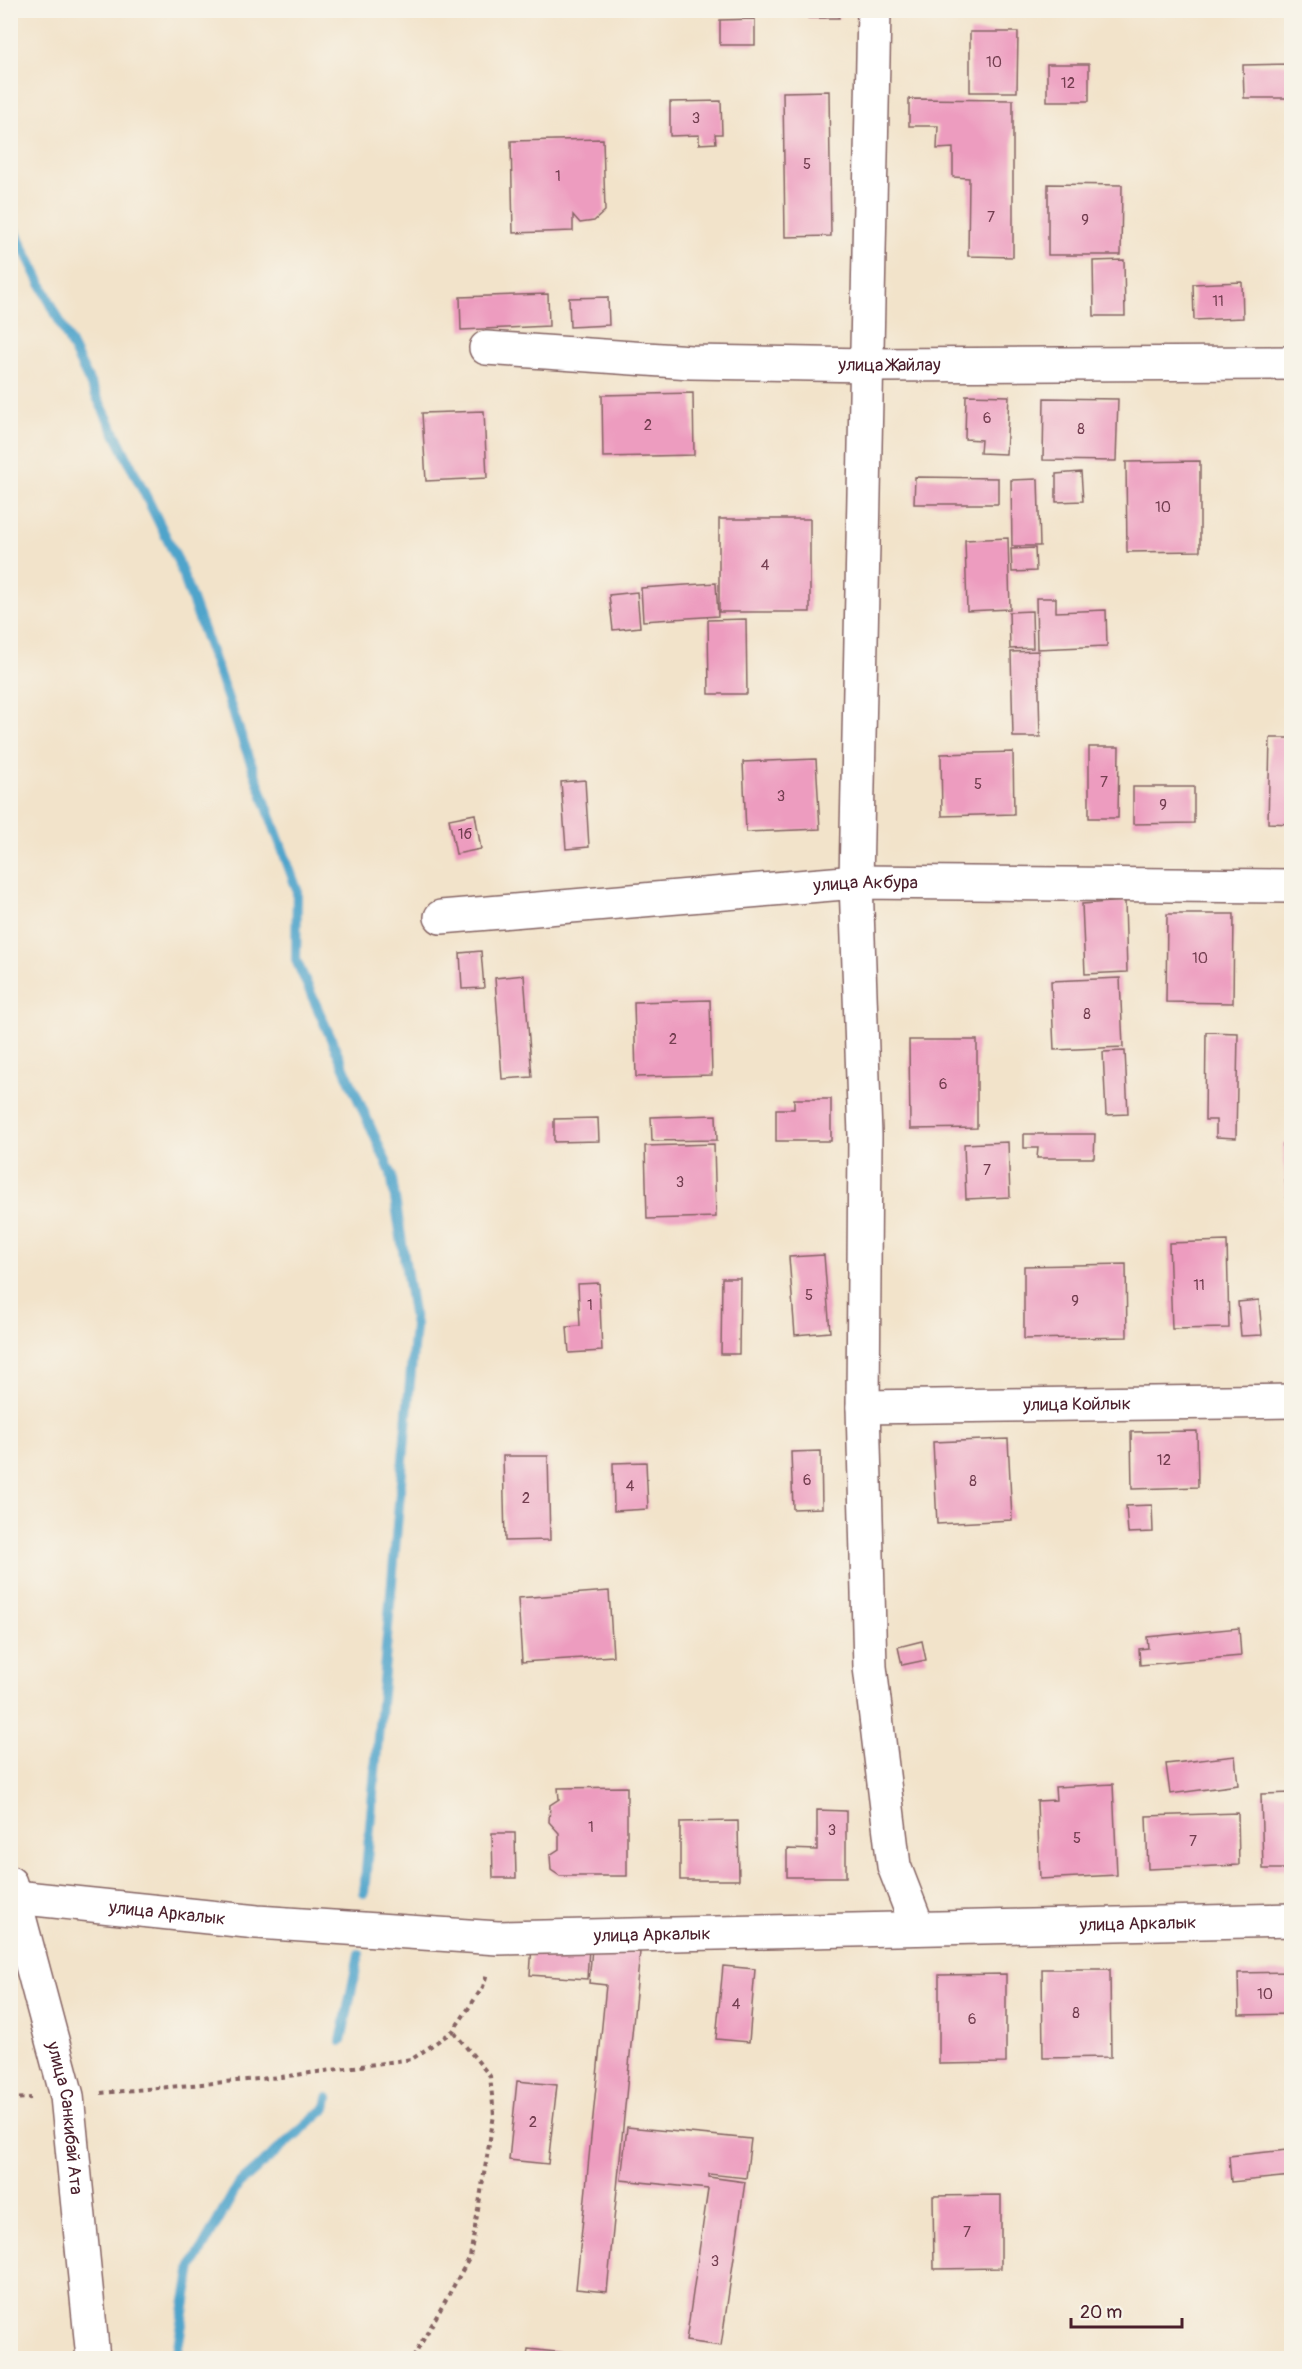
<svg xmlns="http://www.w3.org/2000/svg" width="1302" height="2369" font-family="Pangolin,sans-serif">
	<rect width="100%" height="100%" fill="#f7f3e8"/>
	<filter id="ink" filterUnits="userSpaceOnUse"><feTurbulence type="fractalNoise" baseFrequency=".0167" numOctaves="2"/><feDisplacementMap in="SourceGraphic" scale="12" xChannelSelector="R" yChannelSelector="G"/><feConvolveMatrix kernelMatrix="1 2 1 2 8 2 1 2 1" color-interpolation-filters="sRGB"/></filter>
	<filter id="wash" filterUnits="userSpaceOnUse"><feTurbulence type="fractalNoise" baseFrequency=".008" numOctaves="4" result="noise"/><feDisplacementMap in="SourceGraphic" scale="24" xChannelSelector="R" yChannelSelector="G"/><feGaussianBlur stdDeviation="1.35" result="paint"/><feColorMatrix in="noise" values="0 0 0 0 0 0 0 0 0 0 0 0 0 0 0 0 0 1.4 0 .05"/><feComposite in="paint" operator="in"/></filter>
	<g filter="url(#wash)">
		<rect width="100%" height="100%" fill="#f2e3ca"/>
		<g fill="none" stroke-linecap="round" stroke-linejoin="round">
			<g stroke="#4fa4cb" stroke-width="10">
				<polyline points="10,221 178,561 297,890 296,960 391,1173 415,1326 364,1893"/>
				<polyline points="341,2041 359,1954"/>
				<polyline points="176,2358 192,2267 238,2185 326,2108 328,2098"/>
			</g>
		</g>
		<g id="blocks">
			<g fill="#ed9cbf">
				<rect x="808" y="10" width="31" height="8"/>
				<polygon points="755,19 755,45 720,45 720,20"/>
				<polygon points="970,32 1018,32 1017,92 970,92"/>
				<rect x="1047" y="64" width="42" height="37"/>
				<polygon points="1292,64 1292,98 1244,98 1243,65"/>
				<polygon points="829,91 831,236 785,237 783,92"/>
				<polygon points="909,99 1013,100 1013,257 968,256 969,178 953,177 953,148 937,149 938,126 909,126"/>
				<polygon points="721,101 722,134 715,134 716,143 699,144 699,135 670,136 670,102"/>
				<polygon points="603,139 605,211 594,221 580,223 573,215 573,231 513,233 511,141"/>
				<polygon points="1048,184 1122,185 1121,255 1048,255"/>
				<polygon points="1124,260 1125,316 1094,316 1093,261"/>
				<polygon points="1242,282 1243,318 1194,320 1193,284"/>
				<polygon points="548,294 549,326 461,330 460,297"/>
				<polygon points="608,297 609,325 570,327 569,298"/>
				<polygon points="693,393 694,455 603,457 602,395"/>
				<polygon points="966,395 1009,396 1006,454 980,453 981,440 965,439"/>
				<polygon points="1044,398 1118,399 1116,461 1043,460"/>
				<polygon points="484,411 487,478 426,481 422,413"/>
				<polygon points="1200,461 1200,551 1127,552 1126,462"/>
				<polygon points="1081,472 1083,501 1056,502 1056,474"/>
				<polygon points="915,477 998,478 998,504 914,504"/>
				<polygon points="1038,479 1040,546 1012,546 1011,480"/>
				<rect x="719" y="519" width="91" height="93"/>
				<polygon points="1008,538 1010,609 967,611 965,540"/>
				<polygon points="1035,548 1036,571 1012,572 1011,549"/>
				<polygon points="716,583 718,616 643,621 641,588"/>
				<polygon points="637,592 640,627 613,630 609,595"/>
				<polygon points="1036,598 1056,598 1056,612 1106,610 1107,646 1037,649"/>
				<polygon points="1032,611 1033,648 1010,649 1009,612"/>
				<polygon points="746,619 747,694 709,694 708,620"/>
				<polygon points="1038,651 1040,737 1013,737 1011,652"/>
				<polygon points="1270,738 1292,738 1292,824 1268,823"/>
				<polygon points="1089,747 1119,747 1118,818 1089,818"/>
				<polygon points="1013,752 1014,814 942,816 941,754"/>
				<polygon points="816,759 820,829 746,832 743,762"/>
				<polygon points="585,780 589,847 566,849 561,782"/>
				<polygon points="1133,787 1194,787 1194,823 1133,824"/>
				<polygon points="475,814 481,849 456,854 449,819"/>
				<polygon points="1125,901 1127,972 1085,974 1082,904"/>
				<polygon points="1167,914 1234,914 1233,1003 1166,1002"/>
				<polygon points="481,951 484,988 462,989 460,953"/>
				<polygon points="524,975 532,1077 502,1079 495,978"/>
				<polygon points="1120,978 1123,1047 1054,1050 1051,981"/>
				<polygon points="710,1000 712,1075 636,1077 634,1002"/>
				<polygon points="1206,1032 1238,1033 1236,1138 1216,1137 1216,1120 1205,1120"/>
				<polygon points="909,1040 977,1040 977,1128 910,1129"/>
				<polygon points="1125,1051 1128,1114 1106,1115 1103,1052"/>
				<polygon points="794,1099 831,1099 831,1141 776,1141 776,1109 794,1109"/>
				<polygon points="716,1115 717,1140 652,1141 651,1117"/>
				<polygon points="598,1118 599,1141 554,1142 554,1119"/>
				<polygon points="1024,1134 1095,1134 1094,1158 1037,1158 1038,1148 1024,1148"/>
				<polygon points="1008,1142 1010,1197 966,1199 964,1144"/>
				<polygon points="1292,1143 1292,1204 1287,1204 1283,1144"/>
				<polygon points="714,1144 716,1217 647,1219 645,1146"/>
				<polygon points="1227,1241 1229,1328 1172,1329 1169,1243"/>
				<polygon points="824,1255 830,1332 795,1335 789,1257"/>
				<polygon points="1126,1264 1127,1337 1024,1339 1024,1266"/>
				<polygon points="722,1278 740,1278 739,1354 721,1354"/>
				<polygon points="599,1283 602,1351 569,1353 567,1327 580,1326 578,1284"/>
				<polygon points="1259,1300 1262,1335 1241,1336 1238,1302"/>
				<polygon points="1197,1431 1198,1487 1132,1489 1131,1432"/>
				<polygon points="1008,1439 1012,1520 937,1524 933,1442"/>
				<polygon points="821,1451 822,1508 793,1509 791,1452"/>
				<polygon points="503,1456 548,1456 550,1540 505,1541"/>
				<polygon points="646,1462 648,1509 614,1511 613,1463"/>
				<polygon points="1152,1505 1153,1532 1128,1533 1126,1506"/>
				<polygon points="609,1591 613,1656 522,1662 518,1598"/>
				<polygon points="1239,1628 1241,1656 1140,1665 1139,1649 1148,1648 1147,1637"/>
				<polygon points="922,1641 926,1660 902,1665 898,1647"/>
				<polygon points="1235,1756 1238,1785 1170,1794 1166,1764"/>
				<polygon points="1113,1784 1117,1875 1040,1879 1037,1801 1056,1800 1055,1787"/>
				<polygon points="627,1787 627,1876 560,1876 551,1870 550,1855 559,1849 559,1833 549,1822 550,1805 559,1799 558,1788"/>
				<polygon points="1292,1793 1292,1869 1263,1869 1261,1794"/>
				<polygon points="817,1810 846,1811 846,1877 787,1877 787,1849 817,1850"/>
				<polygon points="1238,1813 1239,1865 1148,1869 1146,1816"/>
				<polygon points="738,1821 739,1880 680,1880 680,1822"/>
				<polygon points="492,1833 515,1833 516,1878 493,1878"/>
				<polygon points="532,1945 589,1948 587,1979 530,1975"/>
				<polygon points="592,1948 640,1952 607,2292 576,2289 606,1985 589,1983"/>
				<polygon points="723,1966 755,1969 749,2042 716,2039"/>
				<polygon points="1042,1969 1110,1969 1111,2057 1043,2058"/>
				<polygon points="1292,1972 1292,2014 1239,2015 1238,1973"/>
				<polygon points="1006,1974 1006,2063 939,2064 939,1975"/>
				<polygon points="517,2081 557,2085 548,2164 509,2160"/>
				<polygon points="627,2127 751,2139 746,2178 709,2174 709,2177 745,2182 721,2346 686,2341 708,2189 621,2180"/>
				<polygon points="1287,2150 1292,2154 1292,2176 1231,2182 1229,2156"/>
				<polygon points="1001,2195 1001,2268 934,2269 933,2196"/>
				<polygon points="528,2349 603,2357 603,2358 527,2358"/>
			</g>
		</g>
	</g>
	<g filter="url(#ink)">
		<use href="#blocks" fill-opacity="0" stroke="#856463" stroke-width="1.5"/>
		<g fill="none" stroke-linecap="round" stroke-linejoin="round">
			<defs>
				<g id="minor">
					<polyline points="874,10 856,882 865,1135 863,1407 870,1667 894,1866 918,1928"/>
					<path id="s1" d="M486,348L691,362L868,365L1292,363"/>
					<path id="s2" d="M441,917L856,882L1292,886"/>
					<path id="s3" d="M863,1407L1292,1401"/>
					<path id="s4" d="M10,1883L67,2096L93,2358"/>
					<path id="s5" d="M15,1897L257,1922L498,1938L1292,1920"/>
				</g>
			</defs>
			<use href="#minor" stroke="#856463" stroke-width="36"/>
			<g stroke="#856463" stroke-width="4" stroke-dasharray="4.5 4.5" stroke-linecap="butt">
				<polyline points="101,2093 281,2077 412,2059 453,2031 483,1987 487,1973"/>
				<polyline points="10,2099 31,2098"/>
				<polyline points="413,2358 470,2257 494,2115 490,2076 453,2031"/>
			</g>
			<use href="#minor" stroke="#fff" stroke-width="33"/>
		</g>
	</g>
	<g text-anchor="middle" stroke-width="5" stroke-linejoin="round" paint-order="stroke">
		<g font-size="15" fill="#733e50">
			<text x="994" y="67">10</text>
			<text x="1068" y="88">12</text>
			<text x="696" y="123">3</text>
			<text x="807" y="169">5</text>
			<text x="558" y="181">1</text>
			<text x="991" y="222">7</text>
			<text x="1085" y="225">9</text>
			<text x="1218" y="306">11</text>
			<text x="987" y="423">6</text>
			<text x="648" y="430">2</text>
			<text x="1081" y="434">8</text>
			<text x="1163" y="512">10</text>
			<text x="765" y="570">4</text>
			<text x="1104" y="787">7</text>
			<text x="978" y="789">5</text>
			<text x="781" y="801">3</text>
			<text x="1163" y="810">9</text>
			<text x="465" y="839">1б</text>
			<text x="1200" y="963">10</text>
			<text x="1087" y="1019">8</text>
			<text x="673" y="1044">2</text>
			<text x="943" y="1089">6</text>
			<text x="987" y="1175">7</text>
			<text x="680" y="1187">3</text>
			<text x="1199" y="1290">11</text>
			<text x="809" y="1300">5</text>
			<text x="1075" y="1306">9</text>
			<text x="590" y="1310">1</text>
			<text x="1164" y="1465">12</text>
			<text x="807" y="1485">6</text>
			<text x="973" y="1486">8</text>
			<text x="630" y="1491">4</text>
			<text x="526" y="1503">2</text>
			<text x="591" y="1832">1</text>
			<text x="832" y="1835">3</text>
			<text x="1077" y="1843">5</text>
			<text x="1193" y="1846">7</text>
			<text x="1265" y="1999">10</text>
			<text x="736" y="2009">4</text>
			<text x="1076" y="2018">8</text>
			<text x="972" y="2024">6</text>
			<text x="533" y="2127">2</text>
			<text x="967" y="2237">7</text>
			<text x="715" y="2266">3</text>
		</g>
		<g font-size="18" fill="#4a1f2b" stroke="#f7f3e8">
			<text dy="6" stroke="none"><textPath href="#s1" startOffset="404">улица Жайлау</textPath></text>
			<text dy="6" stroke="none"><textPath href="#s2" startOffset="426">улица Акбура</textPath></text>
			<text dy="6" stroke="none"><textPath href="#s3" startOffset="214">улица Койлык</textPath></text>
			<text dy="6" stroke="none"><textPath href="#s5" startOffset="153">улица Аркалык</textPath></text>
			<text dy="6" stroke="none"><textPath href="#s5" startOffset="1125">улица Аркалык</textPath></text>
			<text dy="6" stroke="none"><textPath href="#s5" startOffset="639">улица Аркалык</textPath></text>
			<text dy="6" stroke="none"><textPath href="#s4" startOffset="242">улица Санкибай Ата</textPath></text>
		</g>
	</g>
	<rect width="1302" height="2369" fill="none" stroke="#f7f3e8" stroke-width="36"/>
	<path d="M1071 2318v9h111v-9" fill="none" stroke="#4a1f2b" stroke-width="3"/>
	<text x="1080" y="2318" font-size="18" fill="#4a1f2b" stroke="#f7f3e8" stroke-width="4.5" paint-order="stroke">20 m</text>
</svg>
